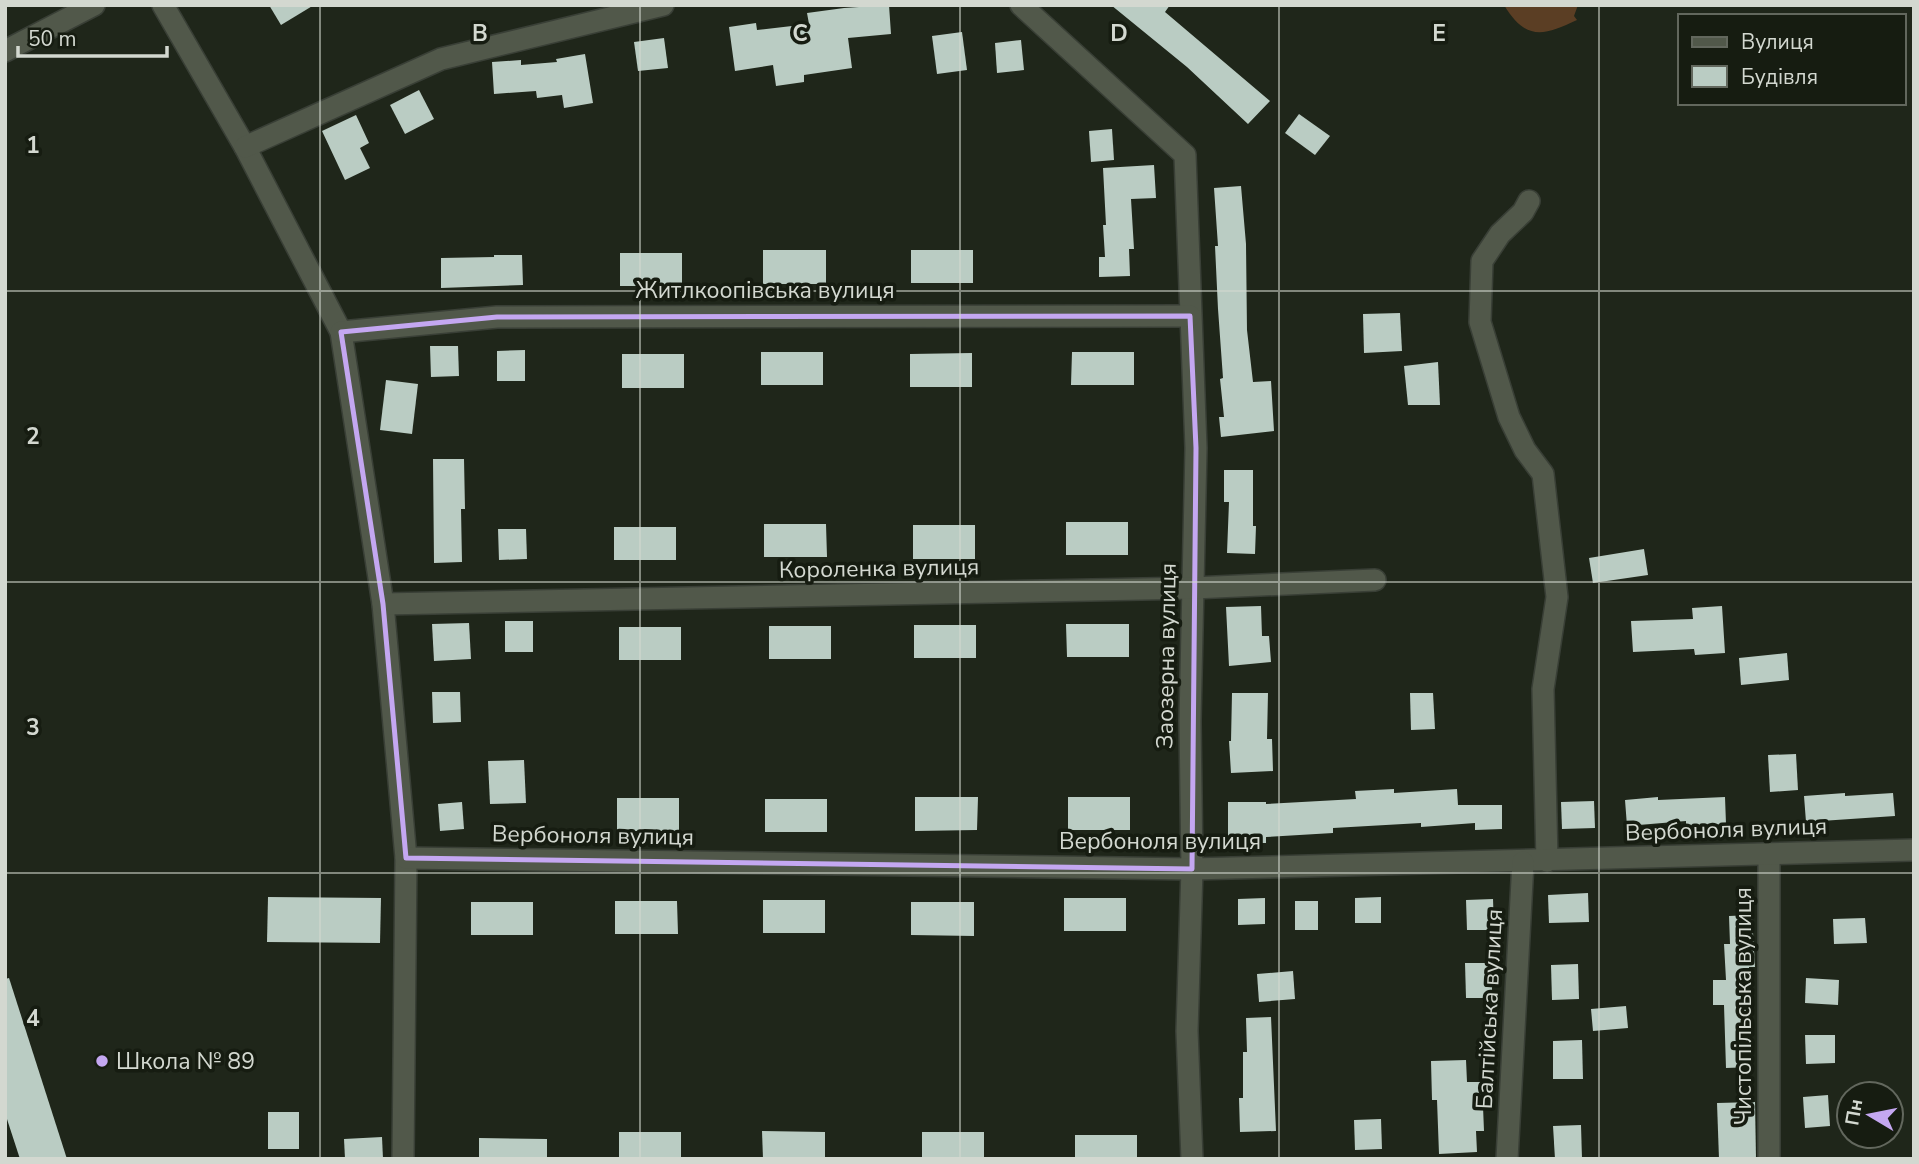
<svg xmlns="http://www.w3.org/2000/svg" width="1919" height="1164" font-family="'Nunito Sans',sans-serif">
	<rect width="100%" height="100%" fill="#1f261a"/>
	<path fill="#5b3e24" d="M1504,5H1578L1574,16L1577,20C1543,36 1526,41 1504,5Z"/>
	<g fill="#baccc3">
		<polygon points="269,5 314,5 281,25"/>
		<polygon points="889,5 891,34 848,38 852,68 804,75 804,82 776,86 773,65 735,71 729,27 756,23 757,30 809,24 807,13 844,8"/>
		<polygon points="1111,5 1170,5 1165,12 1270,101 1248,124 1187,67"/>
		<polygon points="962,32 967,70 937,74 932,36"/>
		<polygon points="664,38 668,68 638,71 634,42"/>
		<polygon points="1021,40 1024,70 997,73 995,43"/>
		<polygon points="585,54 593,103 564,108 562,95 537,98 536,91 494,94 492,62 521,60 521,65 557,62 556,59"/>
		<polygon points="419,90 434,119 405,134 390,105"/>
		<polygon points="1299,114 1330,136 1315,155 1285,133"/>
		<polygon points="356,115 369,143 360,148 370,168 345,180 322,131"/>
		<polygon points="1112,129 1114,160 1091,162 1089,131"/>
		<polygon points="1154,165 1156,198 1131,199 1134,249 1129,249 1130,276 1099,277 1099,257 1105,257 1103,225 1106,225 1103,168"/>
		<polygon points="1241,186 1246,244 1247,330 1253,382 1271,381 1274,431 1221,437 1219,417 1224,417 1220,379 1223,378 1218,309 1215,246 1218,246 1214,188"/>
		<rect x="763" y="250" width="63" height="34"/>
		<rect x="911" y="250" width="62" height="33"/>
		<rect x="620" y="253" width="62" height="33"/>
		<polygon points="494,255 522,255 523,285 441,288 441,258 494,257"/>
		<polygon points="1400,313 1402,351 1364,353 1363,314"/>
		<polygon points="430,346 458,346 459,376 431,377"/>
		<polygon points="525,350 525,381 497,381 497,351"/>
		<rect x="761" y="352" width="62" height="33"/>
		<polygon points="1072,352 1134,352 1134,385 1071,385"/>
		<polygon points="972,353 972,387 910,387 910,354"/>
		<rect x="622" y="354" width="62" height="34"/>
		<polygon points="1438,362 1440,405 1408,405 1404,366"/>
		<polygon points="386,380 418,384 412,434 380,430"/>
		<polygon points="433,459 464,459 465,509 461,509 462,562 434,563"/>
		<polygon points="1224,470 1253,470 1253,526 1256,526 1255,554 1227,553 1229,502 1224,502"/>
		<rect x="1066" y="522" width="62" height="33"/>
		<polygon points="764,524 826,524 827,557 764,557"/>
		<rect x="913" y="525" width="62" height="34"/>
		<rect x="614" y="527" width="62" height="33"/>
		<polygon points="498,529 526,529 527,559 499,560"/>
		<polygon points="1644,549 1648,575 1593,583 1589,558"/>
		<polygon points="1261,606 1262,636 1269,636 1271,662 1229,666 1226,607"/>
		<polygon points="1722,606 1725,653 1695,655 1694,649 1633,652 1631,621 1693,619 1692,608"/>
		<rect x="505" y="621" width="28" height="31"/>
		<polygon points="469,623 471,659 434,661 432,624"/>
		<polygon points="1066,624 1129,624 1129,657 1067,657"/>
		<rect x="914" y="625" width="62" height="33"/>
		<rect x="769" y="626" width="62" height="33"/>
		<rect x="619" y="627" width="62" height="33"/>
		<polygon points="1787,653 1789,680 1741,685 1739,658"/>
		<polygon points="432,692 460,692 461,722 433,723"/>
		<polygon points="1232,693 1268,693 1267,739 1272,739 1273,771 1231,773 1229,741 1231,741"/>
		<polygon points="1410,693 1433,693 1435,729 1411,730"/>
		<polygon points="1796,754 1798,790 1770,792 1768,755"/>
		<polygon points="524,760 526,803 490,804 488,761"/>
		<polygon points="1394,789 1394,793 1457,789 1458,805 1502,805 1502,829 1475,830 1475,823 1421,827 1421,823 1333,828 1333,833 1266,837 1266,843 1228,843 1228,802 1266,802 1266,804 1356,799 1355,791"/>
		<polygon points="1845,793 1845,796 1893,793 1895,816 1806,822 1804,796"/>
		<polygon points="915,797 978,797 977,830 915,831"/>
		<rect x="1068" y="797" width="62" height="33"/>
		<polygon points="1658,797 1658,800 1725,797 1726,824 1686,826 1686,821 1627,826 1625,800"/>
		<rect x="617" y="798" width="62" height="33"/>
		<rect x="765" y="799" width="62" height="33"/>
		<polygon points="1594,801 1595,828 1562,829 1561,802"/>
		<polygon points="462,802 464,829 440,831 438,804"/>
		<polygon points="1588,893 1589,922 1549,923 1548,895"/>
		<polygon points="268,897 381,898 380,943 267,942"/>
		<polygon points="1381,897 1381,923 1355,923 1355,898"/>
		<rect x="1064" y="898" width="62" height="33"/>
		<polygon points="1265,898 1265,924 1238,925 1238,899"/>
		<polygon points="1493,899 1494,930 1467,930 1466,900"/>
		<rect x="763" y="900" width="62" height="33"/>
		<polygon points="615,901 677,901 678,934 615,934"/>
		<rect x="1295" y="901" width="23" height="29"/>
		<rect x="471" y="902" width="62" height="33"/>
		<polygon points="911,902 974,902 974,936 911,935"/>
		<polygon points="1752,915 1755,967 1749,967 1752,1067 1726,1068 1724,1005 1713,1005 1713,980 1726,980 1724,944 1730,944 1729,916"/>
		<polygon points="1865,918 1867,943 1834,944 1833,919"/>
		<polygon points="1465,963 1492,963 1492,998 1466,998"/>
		<polygon points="1578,964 1579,999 1552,1000 1551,965"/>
		<polygon points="1293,971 1295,999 1259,1002 1257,974"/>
		<polygon points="9,978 67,1159 20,1159 5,1113 5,979"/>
		<polygon points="1806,978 1839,980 1838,1005 1805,1003"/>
		<polygon points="1626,1006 1628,1028 1593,1031 1591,1009"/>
		<polygon points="1271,1017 1276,1131 1240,1132 1239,1098 1243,1098 1243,1052 1247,1052 1246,1018"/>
		<polygon points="1805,1035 1835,1035 1835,1063 1806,1064"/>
		<polygon points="1582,1040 1583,1079 1553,1079 1553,1041"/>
		<polygon points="1466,1060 1467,1082 1482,1082 1484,1131 1476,1131 1477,1152 1439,1154 1437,1100 1432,1100 1431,1061"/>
		<polygon points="1828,1095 1830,1126 1805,1128 1803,1097"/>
		<polygon points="1755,1102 1756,1159 1719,1159 1717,1103"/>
		<rect x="268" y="1112" width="31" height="37"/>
		<polygon points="1381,1119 1382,1149 1355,1150 1354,1120"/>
		<polygon points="1581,1125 1582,1159 1555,1159 1553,1126"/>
		<polygon points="762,1131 825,1132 825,1159 763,1159"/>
		<rect x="619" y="1132" width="62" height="27"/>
		<rect x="922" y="1132" width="62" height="27"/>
		<rect x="1075" y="1135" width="62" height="24"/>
		<polygon points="382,1137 383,1159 345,1159 344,1139"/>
		<polygon points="479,1138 547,1139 547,1159 479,1159"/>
	</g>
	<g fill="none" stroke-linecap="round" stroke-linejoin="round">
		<defs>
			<g id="minor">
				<polyline points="163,5 245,147 341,332 383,604 406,858 403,1159"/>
				<polyline points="1021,5 1185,155 1196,448 1190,721 1192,869 1187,1031 1192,1159"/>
				<polyline points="5,51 94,5"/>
				<polyline points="245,147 441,59 663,5"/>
				<polyline points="1529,201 1523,212 1500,234 1482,261 1480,322 1509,417 1525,450 1543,474 1557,597 1543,689 1547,861"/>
				<polyline points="341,332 497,317 1190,316"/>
				<polyline points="383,604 1193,588 1375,580"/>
				<polyline points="1769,854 1769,1159"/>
				<polyline points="406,858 1192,869 1914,850"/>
				<polyline points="1507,1159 1523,862"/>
			</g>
		</defs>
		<use href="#minor" stroke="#393f36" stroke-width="24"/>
		<use href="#minor" stroke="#51584a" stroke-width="21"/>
	</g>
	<path fill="none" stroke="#c4a7f1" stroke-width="5" stroke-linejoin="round" d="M1190,316L1196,448L1192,869L406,858L383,604L341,332L497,317Z"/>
	<path fill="none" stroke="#d3d8d0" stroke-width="2" stroke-opacity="0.55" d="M320,5V1159M640,5V1159M960,5V1159M1279,5V1159M1599,5V1159M5,291H1914M5,582H1914M5,873H1914"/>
	<circle fill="#c4a7f1" stroke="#161c11" stroke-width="2.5" cx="102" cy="1061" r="7"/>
	<g text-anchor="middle" stroke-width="7" stroke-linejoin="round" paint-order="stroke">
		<g font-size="23" fill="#d3d8d0" stroke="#161c11">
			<text x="765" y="298">Житлкоопівська вулиця</text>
			<text transform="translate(879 568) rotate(-1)" y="8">Короленка вулиця</text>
			<text transform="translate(1166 656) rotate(-89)" y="8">Заозерна вулиця</text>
			<text transform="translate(1726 829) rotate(-2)" y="8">Вербоноля вулиця</text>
			<text transform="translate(593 835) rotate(1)" y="8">Вербоноля вулиця</text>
			<text x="1160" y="849">Вербоноля вулиця</text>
			<text transform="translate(1743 1006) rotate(-90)" y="8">Чистопільська вулиця</text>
			<text transform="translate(1489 1009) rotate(-87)" y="8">Балтійська вулиця</text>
		</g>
		<g font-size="23" fill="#d3d8d0" stroke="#161c11" text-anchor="start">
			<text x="116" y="1069">Школа № 89</text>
		</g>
	</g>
	<g font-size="23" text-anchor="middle" font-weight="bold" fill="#d3d8d0" stroke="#161c11" stroke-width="7" stroke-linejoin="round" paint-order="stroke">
		<text x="480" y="41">B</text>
		<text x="800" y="41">C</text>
		<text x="1119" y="41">D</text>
		<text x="1439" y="41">E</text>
		<text x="33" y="153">1</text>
		<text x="33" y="444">2</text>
		<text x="33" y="735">3</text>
		<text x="33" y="1026">4</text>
	</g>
	<rect width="1919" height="1164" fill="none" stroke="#d3d8d0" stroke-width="14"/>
	<rect x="1678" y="14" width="228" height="91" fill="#161c11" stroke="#62675d" stroke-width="2"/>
	<rect x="1692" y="37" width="35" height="10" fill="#51584a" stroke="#62675d" stroke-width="2"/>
	<text x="1741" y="49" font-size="21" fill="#d3d8d0">Вулиця</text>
	<rect x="1692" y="66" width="35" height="21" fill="#baccc3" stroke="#62675d" stroke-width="2"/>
	<text x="1741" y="84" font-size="21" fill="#d3d8d0">Будівля</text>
	<g transform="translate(1870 1115) rotate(280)"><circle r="33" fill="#161c11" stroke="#62675d" stroke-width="2"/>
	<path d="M0-5L12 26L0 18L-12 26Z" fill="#c4a7f1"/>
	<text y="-10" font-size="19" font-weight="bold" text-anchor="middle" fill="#d3d8d0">Пн</text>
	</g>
	<path d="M18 46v10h149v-10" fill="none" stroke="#d3d8d0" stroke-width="3.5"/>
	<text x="28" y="46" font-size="21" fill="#d3d8d0" stroke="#161c11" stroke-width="5" paint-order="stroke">50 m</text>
</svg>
